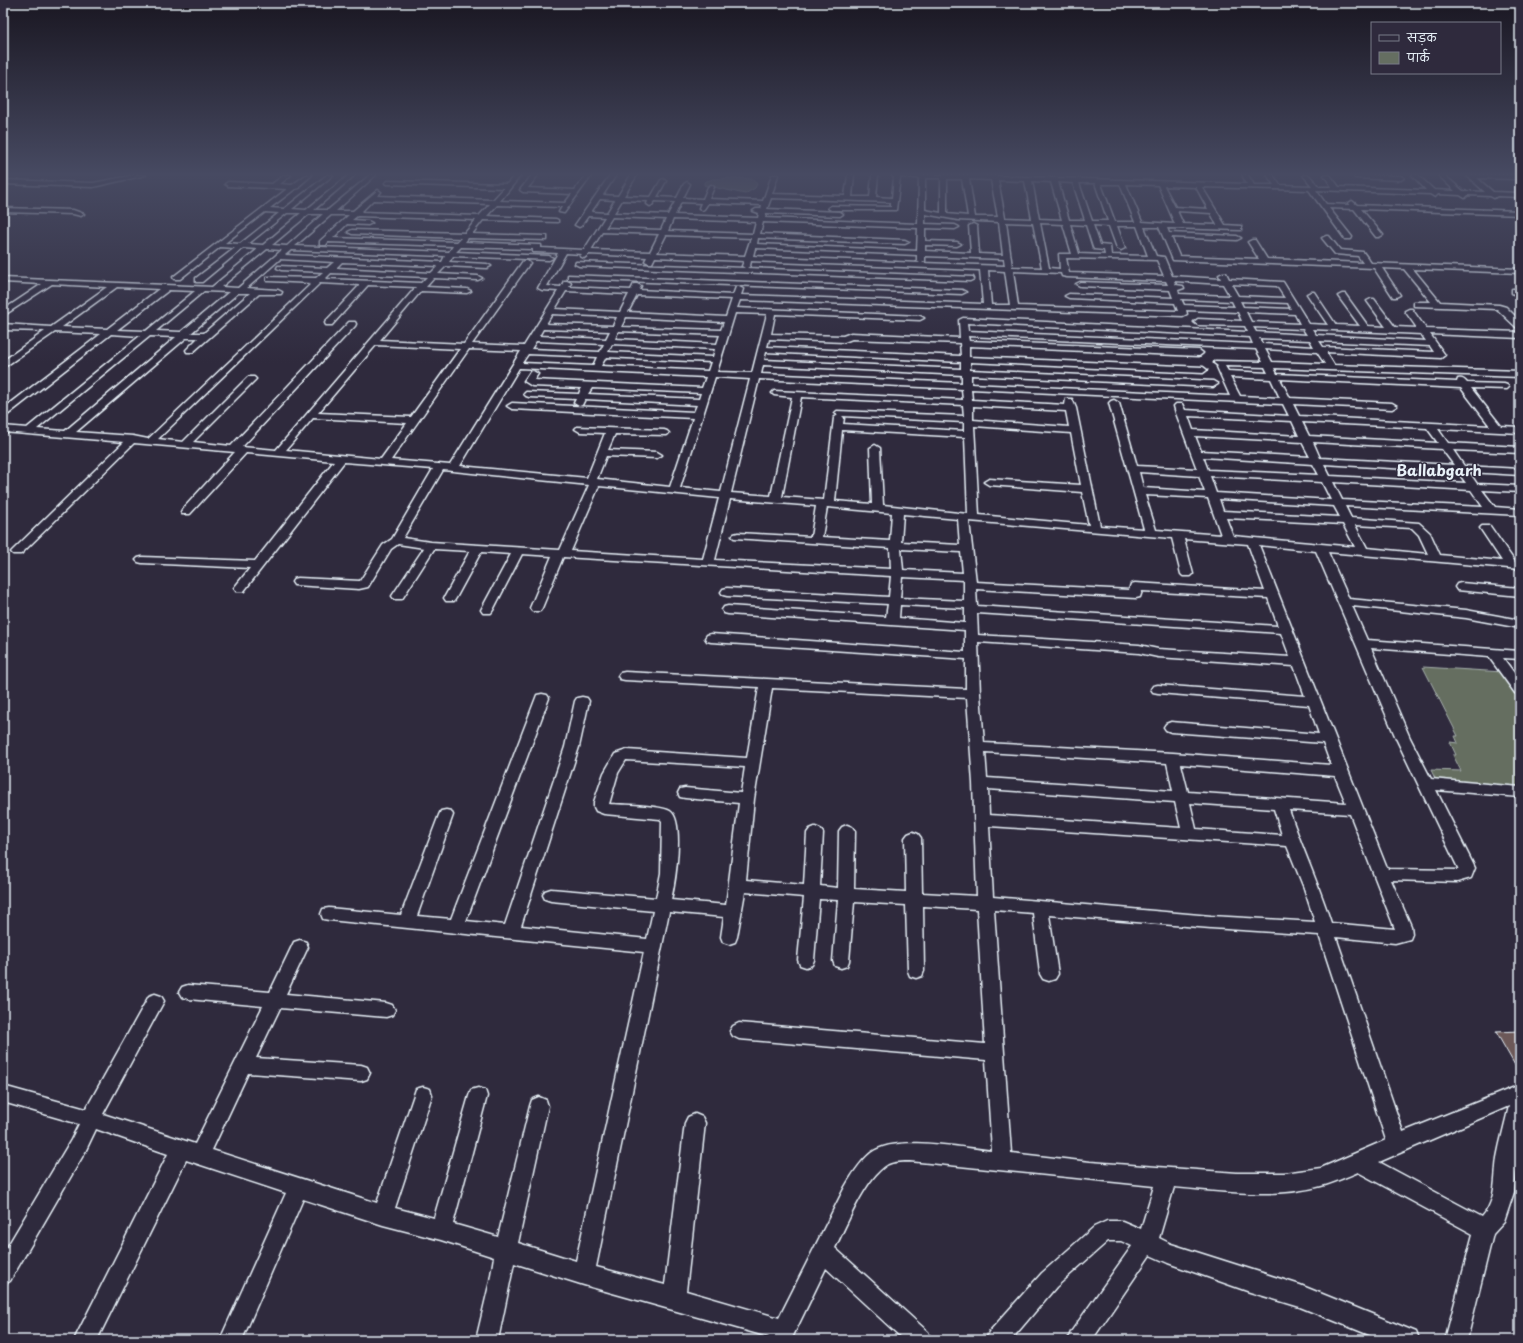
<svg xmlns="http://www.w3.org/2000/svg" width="1523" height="1343" font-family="'Playpen Sans','Playpen Sans Deva',sans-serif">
	<rect width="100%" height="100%" fill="#2f2a3d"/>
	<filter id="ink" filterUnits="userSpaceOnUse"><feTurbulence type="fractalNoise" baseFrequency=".025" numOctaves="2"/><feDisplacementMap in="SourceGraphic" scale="8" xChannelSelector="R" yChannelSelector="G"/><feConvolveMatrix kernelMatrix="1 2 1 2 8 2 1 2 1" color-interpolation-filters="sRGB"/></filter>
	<g filter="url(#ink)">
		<g fill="#656e61" stroke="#a6b0ac">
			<polygon points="735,178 753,179 757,184 755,188 745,194 704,185 704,182 713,179"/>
			<polygon points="1423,667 1519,673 1520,675 1520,791 1438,785 1431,770 1461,771 1453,755 1456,755 1450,742 1458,743 1455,736 1458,736"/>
		</g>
		<polygon fill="#6c5959" stroke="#e8f1f8" points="1520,1031 1520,1074 1496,1032"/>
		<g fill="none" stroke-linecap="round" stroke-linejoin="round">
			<defs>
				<g id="street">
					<polygon points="135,175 146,175 93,187 3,184 3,180 93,183"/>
					<path d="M284,175H291L280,184L292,185L306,175H312L299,186V188L295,189L270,208L284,209L327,175H333L292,209L306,210L349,175H355L314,210H328L370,175H376L336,211H353L378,190L381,192L377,196L493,200L504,188L386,184L385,183L388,181L507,184L515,175H521L500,201L565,203L572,194L523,192L520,190L532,175H538L528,188L575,190L586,175H592L564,213L559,212L562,207L497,205L487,216L556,219L558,220V222L483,220L472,234L544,236H547V240L468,238L465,242L538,245H541V248L584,250L605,217L588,216L581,226L579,227L575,225L610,175H616L603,195L618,196L631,175H637L624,196L651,197L661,180L663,179L666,181L657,197L677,198L684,184L687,182L690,184L683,198L703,199L708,187L711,185L714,187L709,199L763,201L772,175H778L772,194L845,196L848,175H854L852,197H870L872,175H878L876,197L892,198L894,177L891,175H968L1247,184L1242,175H1248L1254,185H1274L1267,175H1273L1280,185L1312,186L1303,175H1309L1319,187H1332L1324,175H1330L1339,187L1426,190L1412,175H1418L1434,190L1455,191L1438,175H1444L1463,191L1485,192L1466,175H1520V179L1477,178L1493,192L1520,193V197L1497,196L1494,198L1490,196L1468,195L1465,198L1460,195L1438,194L1435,197L1430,194L1316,190L1326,204L1350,205L1349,203L1352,201L1357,205L1520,211V215L1361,209L1383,235L1379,237H1376L1354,209L1329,208L1352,237L1351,239H1345L1309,190L1202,187L1225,225L1241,226V230L1167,228L1169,233L1237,236L1241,238L1237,240L1171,237L1179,256L1259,259L1248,242L1252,240H1255L1267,259L1363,263L1358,256L1335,254L1322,238L1326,236H1329L1340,250L1363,252L1371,263L1520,269V273L1413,269L1440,302L1499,305L1506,307L1520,321V329L1517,328L1497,309L1414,306V302H1431L1404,269L1382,268L1400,295L1396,297H1393L1374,268L1173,260L1159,227H1144L1156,256L1164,257L1172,276L1221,279L1219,275L1223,273H1226L1229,279L1283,282L1309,324L1328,325L1307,294L1311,292H1314L1336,325L1360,326L1338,296L1342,294H1345L1368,326L1386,327L1367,301L1371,299H1374L1395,327L1417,328L1405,311L1409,309H1412L1426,329L1520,332V338L1430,334L1445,355L1441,358L1326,352L1334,365L1520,371V377L1274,368L1277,374L1457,382L1458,379C1462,378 1464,379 1467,383L1504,384L1507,385L1509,387L1507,389L1471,388L1501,426L1520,427V433L1438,429L1448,443L1520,447V453L1453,450L1464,466L1520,469V475L1469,472L1477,484L1520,486V492L1482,490L1495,507L1520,509V515L1345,506L1351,518L1419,523L1430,533L1440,555L1502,561L1480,528L1482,526H1490L1515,562L1520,563V569L1328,552L1349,599L1466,610L1520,620V628L1466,618L1352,606L1367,640L1520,651V659L1503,658L1520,681V694L1515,693L1489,657L1371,648L1410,738L1431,779L1520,787V797L1436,790L1475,868L1471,878L1457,882L1391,880L1411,926L1412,934L1410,939L1395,943L1336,937L1403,1132L1520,1085V1143L1517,1159L1514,1192L1504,1222L1493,1234L1467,1340H1445L1473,1234L1358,1172C1346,1177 1333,1183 1321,1186C1273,1199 1222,1191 1174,1187L1159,1238L1171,1244L1300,1285L1416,1332L1419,1340H1382L1300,1307L1250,1292L1168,1263L1150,1255L1092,1340H1068L1071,1332L1132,1246L1121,1241H1108L1056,1287L1011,1340H986L989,1332L1042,1273L1094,1227L1107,1221H1122L1141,1229L1154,1186L910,1161C903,1161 895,1161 888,1164C866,1176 846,1226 835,1248L928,1332L931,1340H904L826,1268L791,1340H768L769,1337L584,1285L514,1263L498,1340H476L490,1281L494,1257L441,1240L383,1225L303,1199L242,1340H220L286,1193L186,1160L97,1340H74L168,1154L96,1129L85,1152L10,1281L3,1285V1254L71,1140L79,1124L3,1102V1086L86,1109L149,996L155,994L161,996L164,1001L103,1114L195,1144L263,1006L188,999L182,997L179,992L182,987L188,985L270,992L294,942L300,940L306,942L308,947L286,994L386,1003L392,1005L395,1010L392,1015L386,1017L280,1008L256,1058L361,1065L367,1067L370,1073L367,1079L361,1081L248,1073L212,1150L377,1203L414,1095L416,1089L423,1087L430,1089L432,1095L395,1208L434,1218L469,1096L471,1090L478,1088L485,1090L487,1096L453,1224L498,1237L530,1106L532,1100L539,1097L546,1100L548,1106L518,1243L576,1261L644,952L329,920L323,919L321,914L323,909L329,908L401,915L439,815L441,811L446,810L451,811L453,815L417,916L451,919L537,695L542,694L547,695L549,698L466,921L505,925L565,747L575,701L577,698L582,697L587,698L589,701L579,747L521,926L647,939L653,911L551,901L545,899L543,895L545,891L551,889L656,898L661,873L662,821L660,819L604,814L596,811L594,807V802L604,773L615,754L627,750L747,758L759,687L625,680L620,679L618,676L620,673L625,672L966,689V659L711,642L707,641L705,638L707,635L711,634L965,652V630L728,614L724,613L722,610L724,607L728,606L886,617L888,604L727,596L723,595L721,592L723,589L727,588L889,597L891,576L563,557L542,608L540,611H532L530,608L552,556L522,554L493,610L491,613H483L481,610L511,554L481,552L456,598L454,601H446L444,598L470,551L434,549L402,599H394L392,596L424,548L398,544L391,549L368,587L359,589L294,585L292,582L294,579L298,578L360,581L383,545L392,539L433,469L344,462L244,591H236L234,588L250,568L142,563L138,562L136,560L138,558L142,557L255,561L334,461L246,453L190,514H182L181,512L182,510L235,452L134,443L21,554H13L11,552L13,550L124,442L3,432V426L27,428L140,336L111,334L6,416L3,417V409L101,334L55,332L3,368V361L45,331L3,330V324L51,327L107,287L52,284L3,316V310L42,284L3,282V278L212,287L258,249L243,248L202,282H196V278L235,248L220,247L180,279H174L173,277L287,189L228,186L225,184L228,182L272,184ZM900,177L919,178L918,224L765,218L766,213L840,216L843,214L840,212L767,209L771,198L891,202V207L831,206L828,208L831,210H896ZM925,178H941V213L925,210ZM947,179H962L968,216L947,214ZM969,179L991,180L998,217H975ZM998,180L1025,181L1032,219L1005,218ZM1032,181L1051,182L1062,220L1039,219ZM1058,182L1073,183L1085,220H1069ZM1079,183H1095L1108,221H1092ZM1101,184H1120L1135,222H1115ZM1126,184L1158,185L1175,224L1142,222ZM1164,186L1196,187L1208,209L1175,207ZM600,199L615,200L607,213L591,212ZM373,200L490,204L479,216L361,212ZM622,200L648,201L647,204L650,206L652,205L655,201L675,202L668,215L614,213ZM681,202L701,203L699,208L702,210L704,209L708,203L762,205L761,209H756L753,211L759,213L758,218L675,215ZM1177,211L1211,213L1217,225L1183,224ZM265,212L279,213L240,244L225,243ZM287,213H301L263,245L248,244ZM309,214H323L287,246L272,245ZM925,214L958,220L999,222L1003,255L979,254L977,226L973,224L969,226L971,253L925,251V245L957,246L961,244L957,242L925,241V228L955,229L959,227L955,225L925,224ZM331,215H349L320,241V245H326L328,242L453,246L449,252L295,246ZM357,216L476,220L465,233L352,230L348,232L352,234L461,238L457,242L333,238L347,224L368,225L372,223L368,221L352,220ZM612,217L666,219L661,230L605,228ZM673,219L756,222L753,234L668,231ZM763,222L918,228L917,251L757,244L758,238L905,244L909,242L905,240L760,234ZM1006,222L1033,223L1042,268L1012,267ZM1040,223L1063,224L1072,254H1059L1060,269L1049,268ZM1070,224L1086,225L1093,247L1094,249L1104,250L1105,255L1079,254ZM1093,225L1109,226L1117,248L1121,250L1125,248L1117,226H1137L1148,256L1111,255L1110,246L1100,245ZM602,232L659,234L650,252L591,250ZM666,235L751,238L745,256L657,253ZM461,247L533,249V252H536L558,253L538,288L542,290L558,291L524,346L472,344L530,263L526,261H523L464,344L380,340L421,291L467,293L471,291L467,289L426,287L434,278L478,280L482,278L478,276L438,274L446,266L487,268L491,266L487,264L449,262L453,256L549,260L553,258L549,256L456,252ZM755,248L917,255V261L920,263L753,256ZM267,249L282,250L238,288L221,287ZM291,250L445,256L442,262L285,255ZM566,253L582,254L580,256L584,258L589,254L647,257L645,261L649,263H652L655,257L744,261L742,266L745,268L576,262L575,264L579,266L970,281L974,279L973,277L747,268L750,266L751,261L980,270L983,304L741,295L743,289L739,287H736L733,295L639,290L641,286L637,284H634L631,290L569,287L571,283L567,281H564L561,287L547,286ZM925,256L1004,259L1005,266L922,263L925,261ZM1066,258L1157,260L1164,276L1069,273ZM280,259L334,262L327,268L278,266L277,268L281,270L323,272L316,278L267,277V281H270L312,283L148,439L133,436L76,432L186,338H198L186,350L187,352H193L259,294H281L282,292L278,290L247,288ZM342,262L438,266L431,273L336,268ZM988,270L1005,271L1010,305H991ZM1013,271L1061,273L1062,276L1067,277L1166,281L1168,285L1080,282L1076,284L1080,286L1170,290L1173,298L1069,294L1065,296L1069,298L1175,303L1178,311L1018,306ZM331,273L427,277L421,283L325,279ZM1174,281L1223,284L1230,296L1179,294L1178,290L1184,288L1183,286L1176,285ZM320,283L360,285L326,321L325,323L326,325H332L368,285L416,287L276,450L242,447L355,326L356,324L355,322H349L231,446L193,442L256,379L254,377H248L183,442L158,439ZM1231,284L1277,286L1285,298L1238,296ZM117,287L159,289L107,329L62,327ZM169,290L195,291L146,331L117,330ZM204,291L229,292L181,332L156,331ZM566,291L629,294L620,312L555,309ZM238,293H250L204,333H191ZM637,295L732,299L726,317L628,312ZM1181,299L1232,301L1235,307L1184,305ZM740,300L1183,316L1187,314L1186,310L1238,312L1242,321L1198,319L1194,322L1198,325L1245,326L1248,332L963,318L959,320L960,338L851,333L843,336L771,334L775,314L920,320L924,318L920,316L737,308ZM1240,301L1288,303L1291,309L1243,307ZM1246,312L1295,314L1300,324L1251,322ZM735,313L767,314L752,373L717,372ZM552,314L617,317L613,326L546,324ZM626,317L724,322L721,330L621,327ZM967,323L1250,337L1253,344L968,331ZM1253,327L1303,329L1307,335L1256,332ZM543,329L610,331L606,339L539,336ZM1312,329L1421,334L1426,341L1316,335ZM618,331L720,335L717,344L615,339ZM150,336L176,337L65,431L37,429ZM968,336L1256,349L1263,362L1215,361L1214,363L1218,366L1217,367L1230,396L971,384V375L1213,387L1218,384L1213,381L970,370V362L1203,373L1207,370L1203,367L969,357V346L1199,356L1203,353L1199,350L969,341ZM1259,338L1310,340L1314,347L1262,344ZM769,339L844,342L852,339L960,343L961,356L767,347ZM536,341L604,344L600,352L531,349ZM1319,341L1430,346L1434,352L1323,347ZM612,344L715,349L713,357L608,352ZM376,345L460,349L411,417L318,413ZM469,349L521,351L450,465L391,460ZM1265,349L1317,352L1325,364L1272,362ZM766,352L961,362V369L764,360ZM528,354L597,357L593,366L522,363ZM606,357L711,362L708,371L601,366ZM763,365L962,375V383L761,374ZM1225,366L1265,367L1268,373L1228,371ZM519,368L706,377L702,388L534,380L538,374L533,371L530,372L524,381L532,386L581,388L579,394L526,392L524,394L526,396L529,397L576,399L574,403L579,406L582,405L585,399L697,405L694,412L512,403L507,406L512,409L693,418L670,487L597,479L606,456L657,458L662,455L657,452L608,450L615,434L667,435L669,433L667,431L664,430L577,427L575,429L580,432L605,433L587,478L460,466ZM715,377L750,379L721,492L680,488ZM1230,377L1271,379L1280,398L1240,396ZM759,379L962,389L963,400L774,391L772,393L774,395L792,397L771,496L731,493ZM1280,379L1461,388L1490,426L1299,416L1293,404L1392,409L1397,406L1392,403L1290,398ZM592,388L701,393L699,399L588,394ZM971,389L1283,404L1289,416L1185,410L1182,404H1176L1174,406L1176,413L1197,469L1137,466L1119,403L1114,400L1111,401L1109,403L1144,529L1100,526L1076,408L1072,399H1066L1065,405L972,400ZM801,397L963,405L964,416L837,411L835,413L838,415L834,418L824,500L782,497ZM973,406L1066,411L1069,427L973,420ZM842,416L964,422V431L843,424L844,418ZM1188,416L1292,421L1299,436L1193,430ZM313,418L407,423L381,459L286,450ZM1302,422L1427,428L1438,443L1309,436ZM974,426L1071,433L1081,485L989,479L984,482L989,485L1082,492L1089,525L979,515ZM842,430L965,437L968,514L883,505L880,448L875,445L870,448L872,504L835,501ZM1195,436L1302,442L1310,457L1201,451ZM1313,442L1442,449L1454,465L1320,458ZM1203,457L1313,464L1319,475L1208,470ZM1324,464L1458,472L1466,483L1330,476ZM443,470L453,471L589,485L560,550L431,542L403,538ZM1139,472L1199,476L1205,492L1143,488ZM1210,476L1322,482L1331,500L1216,493ZM1333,482L1471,490L1483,507L1342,500ZM599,486L719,498L703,559L571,551ZM1145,495L1208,498L1221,535L1156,530ZM730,499L816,506L811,537L738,533L734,534L732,536L734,538L890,548L891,569L715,560ZM1219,499L1334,506L1340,517L1223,511ZM827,507L892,513L890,541L822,537ZM903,514L958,519L960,545L901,542ZM1226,518L1343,524L1355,547L1233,536ZM969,521L1172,538L1181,574L1183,576H1191L1193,574L1184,539L1248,544L1265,591L1135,583L1131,584L1129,590L976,582ZM1355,525L1412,528L1419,535L1428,554L1367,548ZM1259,545L1316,551L1396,738L1459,870L1388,869L1386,866ZM901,549L961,552L963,573L903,570ZM902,577L964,580V601L900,598ZM976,589L1136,598L1140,597L1142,591L1268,598L1278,626L977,606ZM900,605L965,608V623L899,618ZM977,613L1281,633L1290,657L1158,649L1139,645L978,635ZM978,642L1139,653L1158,657L1294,666L1305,696L1158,685L1153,686L1151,689L1153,692L1158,693L1309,705L1319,734L1171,722L1166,724L1164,727L1166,730L1171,732L1323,743L1331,765L1173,753L984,743L980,694ZM772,688L967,698L973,783L977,896L922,893L921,838L918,834L913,832L908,834L905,838L906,892L854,889L855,831L852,827L847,825L842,827L839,831L838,888L820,886L823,833L820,829L815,827L810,829L807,833L804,885L746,880L754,799ZM985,752L1167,763L1173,791L987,778ZM626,760L745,767L741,793L685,788L680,789L678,793L680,797L685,798L739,803L726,905L671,900C675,884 685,820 670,811C660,805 622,805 609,804L618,773ZM1181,764L1335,776L1346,803L1188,792ZM988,789L1175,802L1181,828L989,815ZM1190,803L1274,809L1282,835L1196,829ZM1289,810L1350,814L1395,929L1331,923C1319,885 1302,848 1289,810ZM989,826L1287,846L1304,888L1315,922L1211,916L993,897ZM745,892L804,897L798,960L800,965L806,967L812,965L814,960L819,899L838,900L833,961L835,966L841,968L847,966L849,961L854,902L906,905L908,971L910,976L916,978L922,976L924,971L923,906L977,909L985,1044L739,1023L733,1026L730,1031L733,1036L739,1039L986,1060L992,1151C962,1148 895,1134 871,1153C860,1162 852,1175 845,1187L779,1318L686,1291L705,1123L702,1117L695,1114L688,1117L685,1123L665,1285L596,1267L669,912L724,917L721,937L723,942L729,944L735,942L737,937ZM994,910L1033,913L1040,974L1043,979L1049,981L1055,979L1058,974L1049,915L1211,928L1319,935L1386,1140L1321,1168L1284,1173H1237L1090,1162L1011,1153ZM1509,1106C1505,1124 1500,1141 1497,1158C1494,1179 1497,1200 1482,1217L1379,1162Z"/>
					<polygon points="1357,175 1401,176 1404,178 1401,180 1355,178 1354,177"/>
					<polygon points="3,208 73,210 84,214 81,216 73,214 3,212"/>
					<polygon points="568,275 962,290 966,292 962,294 571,279 568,279"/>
					<polygon points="1512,289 1518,289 1520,292 1520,298 1512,293"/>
					<polygon points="1461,583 1520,588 1520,596 1457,590 1455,587 1457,584"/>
				</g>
			</defs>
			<use href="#street" stroke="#e8f1f8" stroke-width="3"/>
			<use href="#street" fill="#2f2a3d" fill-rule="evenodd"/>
		</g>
	</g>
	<linearGradient id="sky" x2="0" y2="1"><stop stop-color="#1a1722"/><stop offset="0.48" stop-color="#474a62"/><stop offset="1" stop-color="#474a62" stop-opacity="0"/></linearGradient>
	<rect width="1523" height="363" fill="url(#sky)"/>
	<g text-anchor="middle" stroke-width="3" stroke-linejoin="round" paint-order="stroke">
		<g font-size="15" font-weight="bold" fill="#e8f1f8" stroke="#2f2a3d">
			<text x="1439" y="476">Ballabgarh</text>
		</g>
	</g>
	<rect width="1523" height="1343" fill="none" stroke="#2f2a3d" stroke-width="16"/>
	<rect x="8" y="8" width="1507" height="1327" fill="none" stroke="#e8f1f8" stroke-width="1.5" filter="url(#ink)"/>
	<rect x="1371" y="22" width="130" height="52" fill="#2f2a3d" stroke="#797a88"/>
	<rect x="1379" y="35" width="20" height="6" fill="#2f2a3d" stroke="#797a88"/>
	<text x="1407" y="42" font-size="12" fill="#e8f1f8">सड़क</text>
	<rect x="1379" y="52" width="20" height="12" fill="#656e61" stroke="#797a88"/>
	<text x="1407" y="62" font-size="12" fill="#e8f1f8">पार्क</text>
</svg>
